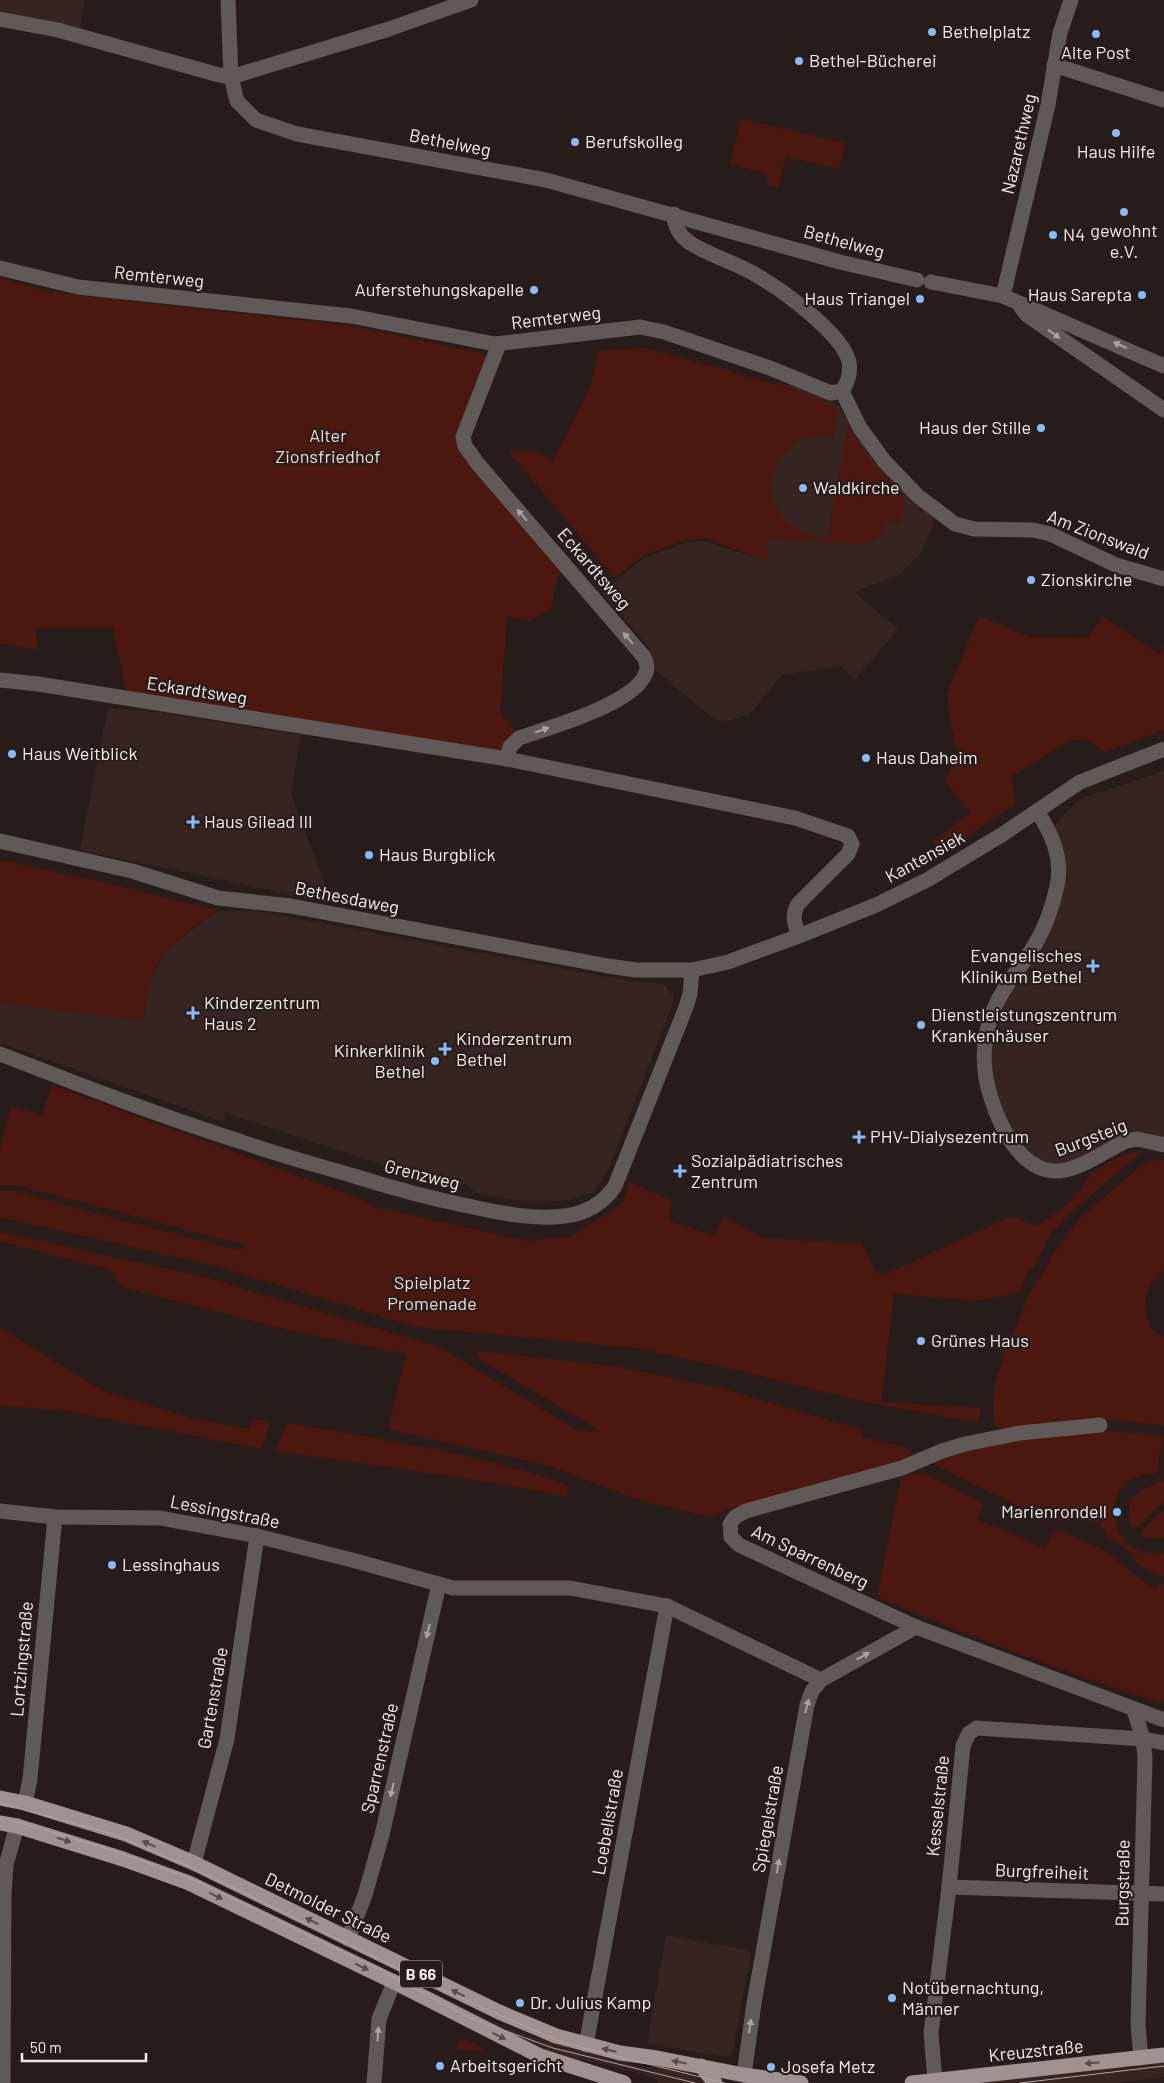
<svg xmlns="http://www.w3.org/2000/svg" width="1164" height="2083" font-family="Barlow,sans-serif">
	<rect width="100%" height="100%" fill="#281c1a"/>
	<g fill="#362420">
		<polygon points="0,0 85,0 80,28 0,11"/>
		<polygon points="789,384 826,398 839,406 874,461 935,519 921,553 899,575 854,592 898,629 855,680 841,666 782,675 749,715 727,721 714,719 656,671 650,649 601,592 644,558 688,542 704,541 756,558 739,497 748,450"/>
		<polygon points="108,708 156,712 301,735 291,794 330,897 330,903 80,850"/>
		<polygon points="1164,771 1164,1140 1157,1138 1081,1164 1038,1168 1001,1121 985,1042 1053,904 1050,830 1079,799"/>
		<polygon points="217,911 256,911 629,981 664,984 673,996 673,1003 609,1169 593,1193 562,1201 529,1202 476,1193 465,1184 392,1168 225,1113 224,1122 0,1043 0,1002 144,1021 148,989 153,975 167,949"/>
		<polygon points="666,1935 751,1951 733,2051 730,2056 724,2057 647,2043"/>
		<polygon points="389,1970 485,2018 516,2031 563,2046 647,2068 660,2062 683,2068 705,2083 657,2083 658,2080 645,2075 581,2059 579,2062 559,2056 539,2047"/>
		<polygon points="1164,2062 1164,2077 1115,2083 980,2083"/>
	</g>
	<g fill="#4b170e">
		<polygon points="741,119 845,143 839,169 786,157 778,188 766,185 768,174 730,164"/>
		<polygon points="0,278 46,291 92,297 346,325 483,353 487,359 456,440 460,449 562,571 557,578 551,609 530,621 507,616 500,712 518,736 506,756 127,694 113,628 36,628 37,650 0,643"/>
		<path d="M646,348L790,388L825,401L838,410L833,438C826,437 817,435 810,437C802,438 795,443 790,448C751,481 779,539 827,538L848,425L871,461L899,489L904,497V504L899,525L888,520L882,532L869,544L767,539L768,562L706,538L685,540L644,555L615,578L508,451H532L553,460L590,387L599,350Z"/>
		<polygon points="979,616 1030,637 1086,638 1103,617 1159,654 1164,646 1164,730 1105,752 1084,739 1068,741 1011,777 1015,804 940,854 933,841 970,813 945,780 958,754 952,729 947,694"/>
		<path d="M0,860L112,884L217,911C204,921 176,939 167,950C150,971 147,996 144,1021L0,1002Z"/>
		<polygon points="52,1085 358,1198 375,1207 527,1241 572,1236 621,1204 630,1182 672,1201 669,1221 714,1236 723,1217 763,1238 862,1244 876,1272 884,1275 1012,1216 1036,1226 1061,1210 1081,1189 1092,1172 1118,1158 1135,1151 1142,1151 1064,1219 1051,1235 1033,1267 1028,1272 1020,1292 976,1301 894,1294 881,1402 981,1408 979,1423 870,1403 732,1369 636,1348 416,1327 216,1266 0,1217 0,1191 15,1191 113,1218 238,1250 248,1246 24,1187 0,1185 0,1149 11,1106 42,1115"/>
		<path d="M1158,1159L1164,1160V1270C1142,1288 1135,1322 1164,1338V1425L1101,1420L1006,1428L996,1427L993,1411L995,1383L1005,1351L1029,1295L1056,1250L1079,1219L1142,1165Z"/>
		<polygon points="0,1232 204,1277 439,1347 577,1430 600,1431 476,1357 477,1351 614,1366 721,1388 862,1430 861,1437 905,1447 910,1451 912,1456 910,1459 726,1510 708,1517 633,1498 550,1466 388,1429 406,1354 288,1330 122,1287 111,1270 0,1241"/>
		<polygon points="0,1328 105,1392 192,1418 248,1429 254,1419 270,1422 262,1449 61,1410 0,1406"/>
		<path d="M287,1423C351,1434 415,1444 478,1459C510,1467 540,1474 570,1486L566,1496L463,1478L275,1451Z"/>
		<path d="M1100,1430L1162,1436L1157,1473C1149,1474 1139,1475 1131,1480C1095,1504 1122,1564 1164,1553V1578L1140,1566L1128,1551L1105,1534L1100,1523L1085,1519L1056,1521L1048,1520L934,1465L935,1461L999,1442Z"/>
		<path d="M917,1473L925,1474L980,1501L983,1505L977,1519L1046,1549L1052,1533L1059,1531C1074,1538 1093,1543 1107,1553C1124,1564 1136,1579 1155,1588L1164,1582V1704C1067,1673 971,1637 877,1597L901,1478Z"/>
		<polygon points="1156,1480 1164,1481 1164,1500 1137,1528 1133,1529 1128,1518 1130,1501 1144,1488 1155,1485"/>
		<polygon points="1164,1509 1164,1537 1154,1539 1141,1536 1141,1532"/>
		<polygon points="464,2039 486,2050 486,2052 456,2050 458,2041"/>
	</g>
	<g fill="none" stroke-linecap="round" stroke-linejoin="round">
		<g stroke="#5f5957" stroke-width="15">
			<polyline points="228,0 231,77 237,101 256,120 297,134 546,180 840,262 917,280"/>
			<polyline points="0,19 58,30 219,75 231,77 389,29 471,0"/>
			<polyline points="1054,65 1164,100"/>
			<path d="M0,268L78,287L351,316L495,344L640,327L664,332L770,368L831,393L842,391C848,382 851,373 849,362C843,334 781,289 756,275C735,262 710,256 690,243C680,236 674,226 674,214"/>
			<polyline points="931,282 1003,296 1164,366"/>
			<polyline points="1003,296 1048,105 1060,33 1071,0"/>
			<polyline points="1020,306 1027,315 1164,410"/>
			<path d="M499,344L463,437L465,446L478,464L644,657C645,660 647,665 647,668C644,702 547,728 519,738L510,747L507,759"/>
			<polyline points="842,391 860,428 885,462 918,496 955,524 974,529 1033,530 1050,534 1116,565 1164,579"/>
			<path d="M0,680L38,684L507,759L795,818L848,836L852,844L848,854L798,904C791,916 795,924 799,936"/>
			<path d="M1037,811C1052,834 1063,858 1057,886C1053,904 1047,923 1038,939C1028,958 1013,974 1002,993C983,1025 979,1062 991,1098C996,1114 1004,1132 1014,1146C1051,1194 1084,1162 1126,1141L1137,1139L1164,1145"/>
			<polyline points="0,841 132,871 218,898 291,906 608,966 636,970 692,970 728,962 799,936 876,905 927,880 1003,834 1080,782 1164,749"/>
			<path d="M0,1054C80,1085 160,1116 242,1142C279,1155 317,1165 354,1176C392,1188 429,1198 468,1206C500,1213 533,1220 565,1216C587,1213 603,1204 615,1186L686,1007L690,994L692,970"/>
			<polyline points="1100,1425 1020,1433 965,1444 942,1451 902,1468 746,1511 735,1517 730,1524 731,1537 739,1545 916,1627 1164,1720"/>
			<polyline points="0,1511 55,1517 160,1518 257,1536 352,1560 453,1588 570,1588 667,1606 821,1680"/>
			<polyline points="1134,1710 1143,1739 1145,1758 1138,2025 1141,2058"/>
			<polyline points="25,1803 30,1779 55,1517"/>
			<polyline points="194,1863 227,1739 257,1536"/>
			<polyline points="949,1887 1164,1894"/>
			<polyline points="348,1939 365,1895 382,1835 439,1584"/>
			<polyline points="586,2045 667,1606"/>
			<polyline points="744,2075 754,2003 807,1705 812,1691 821,1680 916,1627"/>
			<polyline points="935,2081 931,2033 949,1887 963,1746 969,1733 977,1728 1143,1739 1164,1743"/>
			<polyline points="3,2083 4,1894 6,1865 17,1826"/>
			<polyline points="374,2083 379,2019 394,1982"/>
		</g>
		<g stroke="#9f928f" stroke-width="15">
			<polyline points="0,1798 25,1803 126,1834 194,1863 499,2012 556,2036 620,2053 657,2058 744,2075 801,2083"/>
			<polyline points="0,1823 17,1826 123,1859 189,1883 394,1982 540,2056 624,2083"/>
			<polyline points="701,2066 715,2083"/>
			<polyline points="912,2083 1164,2055"/>
		</g>
		<g stroke="#afa6a4" stroke-width="1">
			<polyline points="0,1803 113,1834 193,1868 438,1988 554,2039 583,2048 725,2083"/>
			<polyline points="0,1818 18,1822 108,1849 190,1878 378,1969 470,2018 553,2048 695,2083"/>
			<polyline points="1020,2083 1164,2066"/>
		</g>
	</g>
	<defs><path id="oneway-solid" d="M-6-.8H1V-3.2L6.5 0L1 3.2V.8H-6Z" transform="scale(1.25)"/></defs>
	<g fill="#aaa3a1">
		<use href="#oneway-solid" transform="translate(1054 334) rotate(36)"/>
		<use href="#oneway-solid" transform="translate(1120 345) rotate(-156)"/>
		<use href="#oneway-solid" transform="translate(522 515) rotate(-131)"/>
		<use href="#oneway-solid" transform="translate(628 638) rotate(-131)"/>
		<use href="#oneway-solid" transform="translate(542 730) rotate(-19)"/>
		<use href="#oneway-solid" transform="translate(428 1631) rotate(103)"/>
		<use href="#oneway-solid" transform="translate(863 1656) rotate(-29)"/>
		<use href="#oneway-solid" transform="translate(807 1706) rotate(-75)"/>
		<use href="#oneway-solid" transform="translate(392 1790) rotate(103)"/>
		<use href="#oneway-solid" transform="translate(778 1866) rotate(-80)"/>
		<use href="#oneway-solid" transform="translate(750 2026) rotate(-82)"/>
		<use href="#oneway-solid" transform="translate(378 2034) rotate(-86)"/>
	</g>
	<g fill="#584b49">
		<use href="#oneway-solid" transform="translate(64 1840) rotate(18)"/>
		<use href="#oneway-solid" transform="translate(149 1844) rotate(-157)"/>
		<use href="#oneway-solid" transform="translate(216 1896) rotate(26)"/>
		<use href="#oneway-solid" transform="translate(312 1921) rotate(-154)"/>
		<use href="#oneway-solid" transform="translate(362 1967) rotate(26)"/>
		<use href="#oneway-solid" transform="translate(458 1993) rotate(-154)"/>
		<use href="#oneway-solid" transform="translate(499 2036) rotate(26)"/>
		<use href="#oneway-solid" transform="translate(609 2050) rotate(-167)"/>
		<use href="#oneway-solid" transform="translate(679 2062) rotate(-169)"/>
		<use href="#oneway-solid" transform="translate(1092 2063) rotate(174)"/>
	</g>
	<g fill="#87bbfb" stroke="#281c1a" stroke-width="2">
		<circle cx="932" cy="32" r="5"/>
		<circle cx="1096" cy="34" r="5"/>
		<circle cx="799" cy="61" r="5"/>
		<circle cx="1116" cy="133" r="5"/>
		<circle cx="575" cy="142" r="5"/>
		<circle cx="1124" cy="212" r="5"/>
		<circle cx="1053" cy="235" r="5"/>
		<circle cx="534" cy="290" r="5"/>
		<circle cx="1142" cy="295" r="5"/>
		<circle cx="920" cy="299" r="5"/>
		<circle cx="1041" cy="428" r="5"/>
		<circle cx="803" cy="488" r="5"/>
		<circle cx="1031" cy="580" r="5"/>
		<circle cx="12" cy="754" r="5"/>
		<circle cx="866" cy="758" r="5"/>
		<path d="M190.5 814.5h5v5h5v5h-5v5h-5v-5h-5v-5h5z"/>
		<circle cx="369" cy="855" r="5"/>
		<path d="M1090.5 958.5h5v5h5v5h-5v5h-5v-5h-5v-5h5z"/>
		<path d="M190.5 1005.5h5v5h5v5h-5v5h-5v-5h-5v-5h5z"/>
		<circle cx="921" cy="1025" r="5"/>
		<path d="M442.5 1041.5h5v5h5v5h-5v5h-5v-5h-5v-5h5z"/>
		<circle cx="435" cy="1061" r="5"/>
		<path d="M856.5 1129.5h5v5h5v5h-5v5h-5v-5h-5v-5h5z"/>
		<path d="M677.5 1163.5h5v5h5v5h-5v5h-5v-5h-5v-5h5z"/>
		<circle cx="921" cy="1341" r="5"/>
		<circle cx="1117" cy="1512" r="5"/>
		<circle cx="112" cy="1565" r="5"/>
		<circle cx="892" cy="1998" r="5"/>
		<circle cx="520" cy="2003" r="5"/>
		<circle cx="440" cy="2066" r="5"/>
		<circle cx="771" cy="2067" r="5"/>
	</g>
	<g text-anchor="middle" stroke-width="4.5" stroke-linejoin="round" paint-order="stroke">
		<rect fill="#281c1a" stroke="#b8aeac" stroke-width="1" x="400" y="1960.5" width="42" height="27" rx="4"/>
		<g font-size="16" font-weight="bold" fill="#f5edeb">
			<text x="421" y="1980">B 66</text>
		</g>
		<g font-size="18" fill="#f5edeb" stroke="#281c1a" text-anchor="start">
			<text x="942" y="38">Bethelplatz</text>
			<text x="1096" y="59" text-anchor="middle">Alte Post</text>
			<text x="809" y="67">Bethel-Bücherei</text>
			<text x="585" y="148">Berufskolleg</text>
			<text x="1116" y="158" text-anchor="middle">Haus Hilfe</text>
			<text x="1124" y="237" text-anchor="middle">gewohnt<tspan x="1124" dy="21">e.V.</tspan></text>
			<text x="1063" y="241">N4</text>
			<text x="524" y="296" text-anchor="end">Auferstehungskapelle</text>
			<text x="1132" y="301" text-anchor="end">Haus Sarepta</text>
			<text x="910" y="305" text-anchor="end">Haus Triangel</text>
			<text x="1031" y="434" text-anchor="end">Haus der Stille</text>
			<text x="813" y="494">Waldkirche</text>
			<text x="1041" y="586">Zionskirche</text>
			<text x="22" y="760">Haus Weitblick</text>
			<text x="876" y="764">Haus Daheim</text>
			<text x="204" y="828">Haus Gilead III</text>
			<text x="379" y="861">Haus Burgblick</text>
			<text x="1082" y="962" text-anchor="end">Evangelisches<tspan x="1082" dy="21">Klinikum Bethel</tspan></text>
			<text x="204" y="1009">Kinderzentrum<tspan x="204" dy="21">Haus 2</tspan></text>
			<text x="931" y="1021">Dienstleistungszentrum<tspan x="931" dy="21">Krankenhäuser</tspan></text>
			<text x="456" y="1045">Kinderzentrum<tspan x="456" dy="21">Bethel</tspan></text>
			<text x="425" y="1057" text-anchor="end">Kinkerklinik<tspan x="425" dy="21">Bethel</tspan></text>
			<text x="870" y="1143">PHV-Dialysezentrum</text>
			<text x="691" y="1167">Sozialpädiatrisches<tspan x="691" dy="21">Zentrum</tspan></text>
			<text x="931" y="1347">Grünes Haus</text>
			<text x="1107" y="1518" text-anchor="end">Marienrondell</text>
			<text x="122" y="1571">Lessinghaus</text>
			<text x="902" y="1994">Notübernachtung,<tspan x="902" dy="21">Männer</tspan></text>
			<text x="530" y="2009">Dr. Julius Kamp</text>
			<text x="450" y="2072">Arbeitsgericht</text>
			<text x="781" y="2073">Josefa Metz</text>
		</g>
		<g font-size="18" fill="#f5edeb" stroke="#281c1a">
			<text transform="translate(450 143) rotate(11)" y="6">Bethelweg</text>
			<text transform="translate(1019 144) rotate(-77)" y="6">Nazarethweg</text>
			<text transform="translate(844 242) rotate(15)" y="6">Bethelweg</text>
			<text transform="translate(159 277) rotate(6)" y="6">Remterweg</text>
			<text transform="translate(556 318) rotate(-7)" y="6">Remterweg</text>
			<text transform="translate(1098 535) rotate(21)" y="6">Am Zionswald</text>
			<text transform="translate(594 569) rotate(49)" y="6">Eckardtsweg</text>
			<text transform="translate(197 691) rotate(9)" y="6">Eckardtsweg</text>
			<text transform="translate(925 857) rotate(-29)" y="6">Kantensiek</text>
			<text transform="translate(347 898) rotate(11)" y="6">Bethesdaweg</text>
			<text transform="translate(1091 1138) rotate(-21)" y="6">Burgsteig</text>
			<text transform="translate(422 1175) rotate(14)" y="6">Grenzweg</text>
			<text transform="translate(225 1512) rotate(11)" y="6">Lessingstraße</text>
			<text transform="translate(810 1557) rotate(25)" y="6">Am Sparrenberg</text>
			<text transform="translate(22 1659) rotate(-85)" y="6">Lortzingstraße</text>
			<text transform="translate(213 1698) rotate(-80)" y="6">Gartenstraße</text>
			<text transform="translate(380 1758) rotate(-77)" y="6">Sparrenstraße</text>
			<text transform="translate(938 1806) rotate(-84)" y="6">Kesselstraße</text>
			<text transform="translate(768 1819) rotate(-80)" y="6">Spiegelstraße</text>
			<text transform="translate(608 1822) rotate(-80)" y="6">Loebellstraße</text>
			<text transform="translate(1042 1872) rotate(2)" y="6">Burgfreiheit</text>
			<text transform="translate(1123 1883) rotate(-89)" y="6">Burgstraße</text>
			<text transform="translate(328 1908) rotate(26)" y="6">Detmolder Straße</text>
			<text transform="translate(1036 2051) rotate(-6)" y="6">Kreuzstraße</text>
		</g>
		<g font-size="18" fill="#f0d8d3" stroke="#281c1a">
			<text x="328" y="442">Alter<tspan x="328" dy="21">Zionsfriedhof</tspan></text>
			<text x="432" y="1289">Spielplatz<tspan x="432" dy="21">Promenade</tspan></text>
		</g>
	</g>
	<path d="M22 2053v8h124v-8" fill="none" stroke="#f5edeb" stroke-width="2.5"/>
	<text x="30" y="2053" font-size="15" fill="#f5edeb" stroke="#281c1a" stroke-width="4" paint-order="stroke">50 m</text>
</svg>
